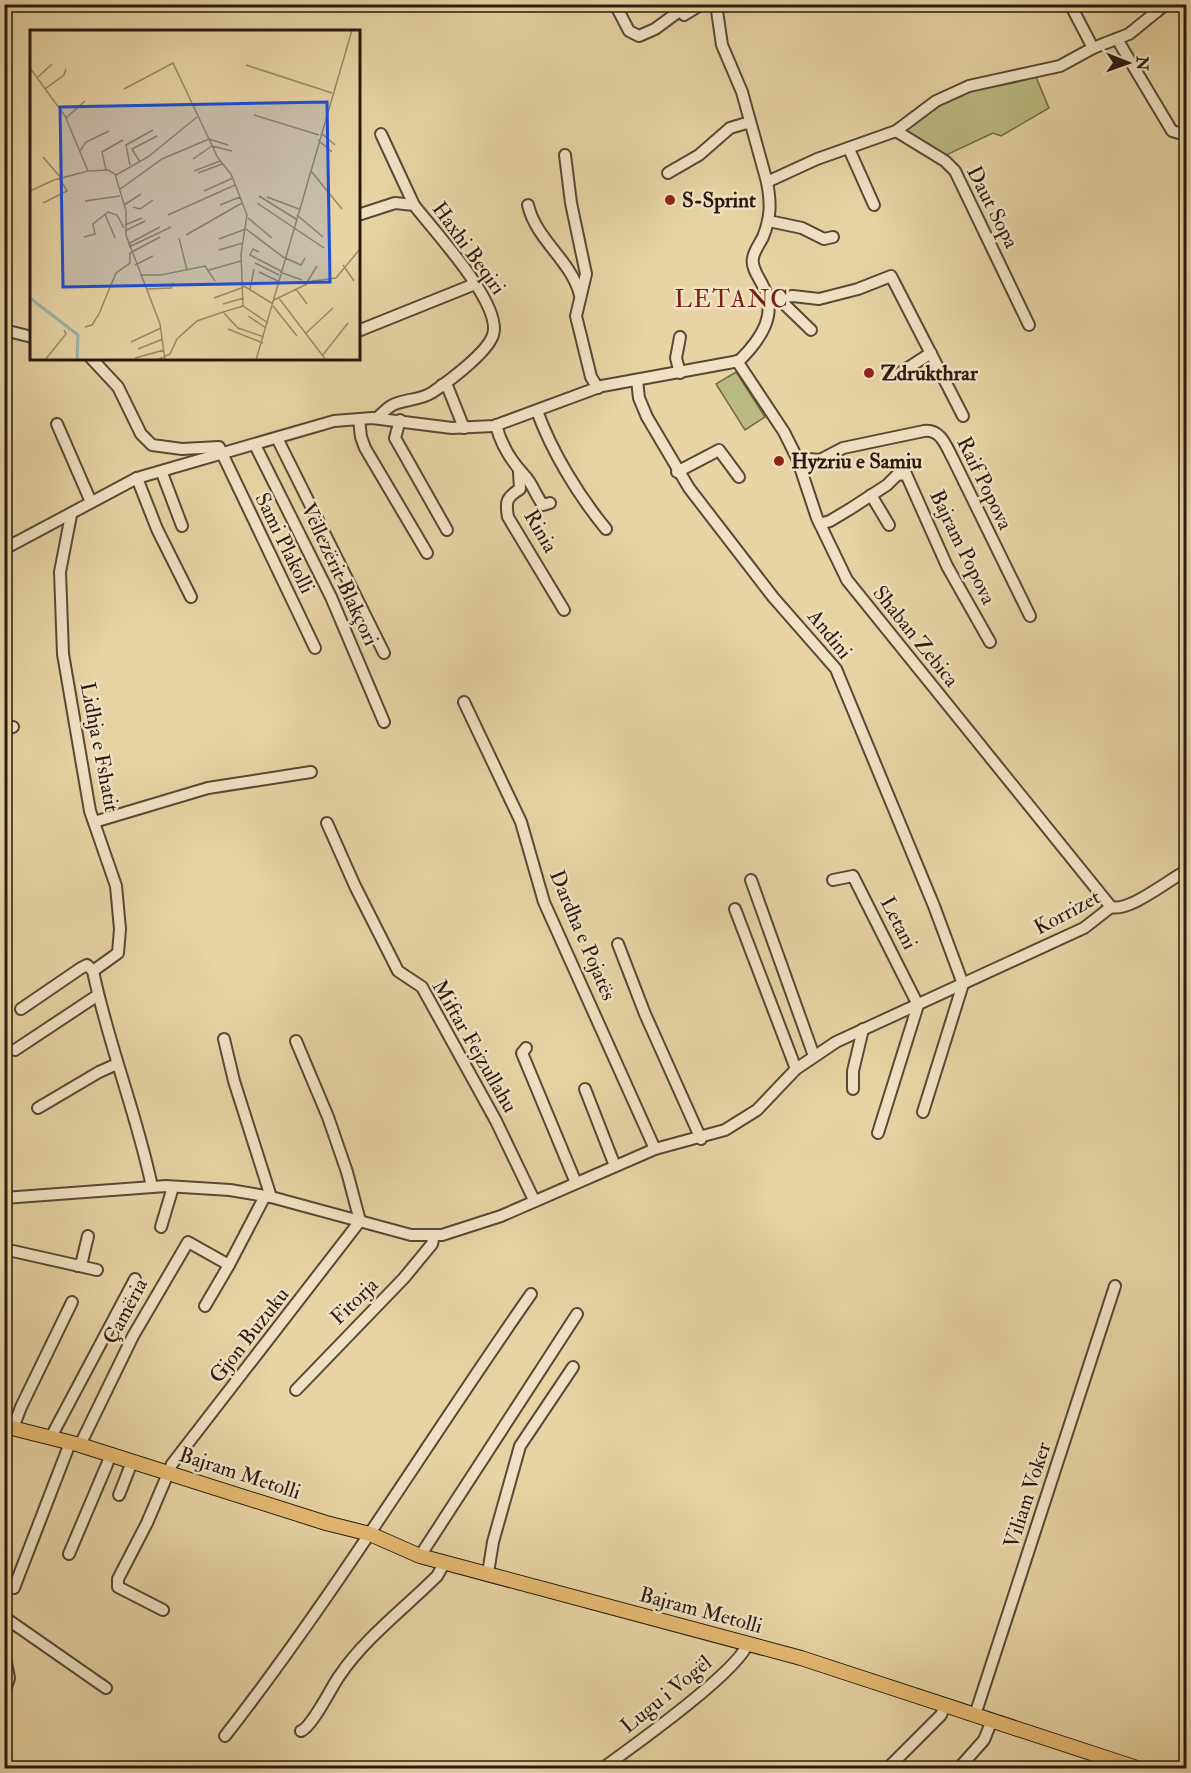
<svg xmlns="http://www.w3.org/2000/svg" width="1191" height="1773" font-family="'IM FELL Double Pica',serif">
	<rect width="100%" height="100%" fill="#e7d3a4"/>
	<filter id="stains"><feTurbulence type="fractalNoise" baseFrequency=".00333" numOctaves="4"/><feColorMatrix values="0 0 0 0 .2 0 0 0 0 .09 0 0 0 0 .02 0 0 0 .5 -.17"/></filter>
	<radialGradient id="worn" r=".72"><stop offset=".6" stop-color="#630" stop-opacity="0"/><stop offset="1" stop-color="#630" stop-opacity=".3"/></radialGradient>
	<g fill="#b9bb83" stroke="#726a49" stroke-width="1.5">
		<path d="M1036,77L1049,108L1001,136L993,133L942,157L905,131C945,93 982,85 1036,77Z"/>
		<polygon points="736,372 765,417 745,430 716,384"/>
	</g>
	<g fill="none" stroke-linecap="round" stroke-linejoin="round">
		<defs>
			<g id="minor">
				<polyline points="615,4 629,31 639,36 655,29 689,4"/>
				<polyline points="716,4 722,45 742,92 767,182 817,159 896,131 936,101 969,86 1060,66 1093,48 1129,34 1166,4"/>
				<polyline points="1070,4 1093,48"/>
				<polyline points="684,15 702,4"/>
				<polyline points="1117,39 1172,131 1186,135"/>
				<polyline points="896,131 945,161 955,171 1029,325"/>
				<polyline points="381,134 414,205"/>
				<polyline points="849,149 874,205"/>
				<polyline points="565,155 571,203 586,274 576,316 591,377 598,388"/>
				<polyline points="668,173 699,155 730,128 750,122"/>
				<path d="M528,205C536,240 571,260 580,295"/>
				<path d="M358,215L395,203L414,205C433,230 503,304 493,335C487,353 449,381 433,392C420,401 401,399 391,406C386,409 382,414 377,418"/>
				<polyline points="769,221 802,228 824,239 833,237"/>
				<polyline points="778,298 811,330"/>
				<polyline points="768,299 793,296 819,299 858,289 891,276 963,416"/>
				<polyline points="4,330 32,337"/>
				<polyline points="358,331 475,284"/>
				<polyline points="680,337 676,358 680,373"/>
				<polyline points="91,358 118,387 141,434 152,445 182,449 219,447 315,648"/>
				<polyline points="737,361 784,432 797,458 817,518 847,580 1111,907"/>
				<polyline points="897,375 931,353"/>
				<polyline points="637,380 639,398 647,417 689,488 773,597 836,669 934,906 963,984"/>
				<polyline points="442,385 448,388 464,428"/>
				<path d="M537,411C552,452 578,495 606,529"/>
				<polyline points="359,419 361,437 365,448 427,553"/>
				<polyline points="400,420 395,438 447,530"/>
				<polyline points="57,424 91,502"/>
				<path d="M496,425C501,445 511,461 525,476C532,483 536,496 543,505L550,503"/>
				<polyline points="277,438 384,653"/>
				<polyline points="255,445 331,597 384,722"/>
				<path d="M797,458L820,460L843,448L924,431C941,429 946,446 953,459L1030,616"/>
				<path d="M519,472L520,489C507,497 505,501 508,517L564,610"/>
				<polyline points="677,472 719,450 739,477"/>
				<polyline points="162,473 182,526"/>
				<polyline points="137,478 157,529 191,597"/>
				<polyline points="871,495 889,525"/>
				<polyline points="71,515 60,572 63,654 90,811 116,886 120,929 118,953 93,971"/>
				<polyline points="820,524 830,521 850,509 887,485 897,475 906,474 947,566 990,642"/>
				<path d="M4,549L137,478L334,421L372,418L452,428L494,426L602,386L739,361C761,339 779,314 762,284C758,276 751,267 753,258C754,251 760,243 763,237C771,217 771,203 767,182"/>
				<polyline points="464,702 521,822 544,902 655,1149"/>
				<polyline points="4,728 13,727"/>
				<polyline points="94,822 208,788 311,772"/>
				<polyline points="327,823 355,886 398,971 422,987 496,1121 534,1200"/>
				<polyline points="751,880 814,1056"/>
				<polyline points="833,880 853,876 918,1005"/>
				<polyline points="735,909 796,1069"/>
				<polyline points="618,944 645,1014 701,1139"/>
				<path d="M21,1009L81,968L87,965L93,971C108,1044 137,1114 152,1187"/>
				<polyline points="224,1039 234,1081 271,1197"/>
				<polyline points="296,1041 328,1117 347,1172 360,1221"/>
				<polyline points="526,1048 522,1053 576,1183"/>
				<polyline points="15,1050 98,995"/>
				<polyline points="585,1089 615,1166"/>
				<polyline points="853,1089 853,1071 863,1029"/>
				<polyline points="38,1108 99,1072 117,1064"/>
				<polyline points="923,1112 963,984"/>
				<polyline points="878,1133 918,1005"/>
				<path d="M4,1198L166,1186L230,1190L271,1197L411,1235H442L501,1216L655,1149L725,1130L757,1110L796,1069L836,1042L1084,928L1111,907C1130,912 1168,880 1186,871"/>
				<polyline points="161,1227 173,1187"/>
				<polyline points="4,1249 97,1270"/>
				<polyline points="229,1265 265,1196"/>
				<polyline points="78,1266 82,1261 88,1236"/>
				<polyline points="296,1390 404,1278 432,1244 434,1235"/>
				<polyline points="13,1428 21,1407 72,1302"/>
				<polyline points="51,1437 135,1279"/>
				<polyline points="80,1445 133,1336 188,1242 229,1265 205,1306"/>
				<polyline points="119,1495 132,1462"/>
				<polyline points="69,1554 108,1462 109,1454"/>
				<polyline points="420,1556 577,1314"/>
				<polyline points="488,1573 493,1542 520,1446 573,1367"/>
				<polyline points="14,1588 70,1443"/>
				<polyline points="163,1610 118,1587 118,1579 147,1523 172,1464 360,1221"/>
				<polyline points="4,1617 106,1688"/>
				<polyline points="4,1652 9,1678 4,1694"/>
				<polyline points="975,1715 1115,1286"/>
				<path d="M301,1731C313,1726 331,1687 340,1675C365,1638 405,1608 437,1576L445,1562"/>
				<path d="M225,1736C335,1595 428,1441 531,1294"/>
				<polyline points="4,1763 6,1768"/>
				<path d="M603,1768C632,1747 738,1672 748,1643"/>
				<polyline points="888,1768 941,1715 945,1705"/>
				<polyline points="959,1768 984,1740 992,1720"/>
			</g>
			<polyline id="major" points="4,1426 80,1445 326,1523 370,1534 420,1556 801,1658 1137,1768"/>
		</defs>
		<use href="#minor" stroke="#594834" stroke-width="14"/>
		<use href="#major" stroke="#2a1a0f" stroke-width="16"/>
		<use href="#minor" stroke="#efe2c4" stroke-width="10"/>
		<use href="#major" stroke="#e4ba72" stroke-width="14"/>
	</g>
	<g fill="#8f2418" stroke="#efe2c4" stroke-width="2">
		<circle cx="670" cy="200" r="6"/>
		<circle cx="869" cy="373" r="6"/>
		<circle cx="779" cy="461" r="6"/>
	</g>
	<g text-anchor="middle" stroke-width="5" stroke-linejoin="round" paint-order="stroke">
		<g font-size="21" font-weight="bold" fill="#2a1a0f" stroke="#efe2c4" text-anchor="start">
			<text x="682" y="207">S-Sprint</text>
			<text x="881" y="380">Zdrukthrar</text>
			<text x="791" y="468">Hyzriu e Samiu</text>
		</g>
		<g font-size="21" fill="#2a1a0f" stroke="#efe2c4">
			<text transform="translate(993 207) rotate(63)" y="7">Daut Sopa</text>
			<text transform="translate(469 248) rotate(54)" y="7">Haxhi Beqiri</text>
			<text transform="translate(985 483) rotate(64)" y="7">Raif Popova</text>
			<text transform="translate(541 531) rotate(60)" y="7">Rinia</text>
			<text transform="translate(285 543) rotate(64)" y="7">Sami Plakolli</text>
			<text transform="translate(963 547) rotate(64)" y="7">Bajram Popova</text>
			<text transform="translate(340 574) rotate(65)" y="7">Vëllezërit Blakçori</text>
			<text transform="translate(830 634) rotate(51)" y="7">Andini</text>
			<text transform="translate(916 636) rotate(51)" y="7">Shaban Zebica</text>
			<text transform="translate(100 747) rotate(79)" y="7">Lidhja e Fshatit</text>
			<text transform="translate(1067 912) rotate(-28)" y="7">Korrizet</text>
			<text transform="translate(899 923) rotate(63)" y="7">Letani</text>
			<text transform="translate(583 935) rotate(67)" y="7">Dardha e Pojatës</text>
			<text transform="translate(475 1046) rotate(60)" y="7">Miftar Fejzullahu</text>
			<text transform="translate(354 1301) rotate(-44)" y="7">Fitorja</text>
			<text transform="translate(125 1311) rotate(-62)" y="7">Çamëria</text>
			<text transform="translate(249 1335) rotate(-52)" y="7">Gjon Buzuku</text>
			<text transform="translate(240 1473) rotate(18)" y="7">Bajram Metolli</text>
			<text transform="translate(1027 1495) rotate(-72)" y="7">Viliam Voker</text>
			<text transform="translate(701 1610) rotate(15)" y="7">Bajram Metolli</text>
			<text transform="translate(666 1694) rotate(-39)" y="7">Lugu i Vogël</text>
		</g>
		<g font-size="24" letter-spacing="1.5" fill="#7a1f14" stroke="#efe2c4">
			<text x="732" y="307">LETANC</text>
		</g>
	</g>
	<g transform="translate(30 30)">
		<rect width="330" height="330" fill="#e7d3a4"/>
		<path fill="none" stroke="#97b7ac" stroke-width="3" d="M0,268L48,305L47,330"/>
		<path fill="none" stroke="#9b8968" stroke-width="1.5" d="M216,35L302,63M0,38L35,86L58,141L24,150L0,161M8,47L22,34M15,59L34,45L36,39M94,59L143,33L188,128L201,144L217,185L211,224L213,276M224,85L289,105M36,88L55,71M291,103L305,115M179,109L198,115M288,110L302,122M182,116L202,121M50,121L56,112L79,101M13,127L32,149M163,129L182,116M110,132L102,119L127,106M100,135L96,115L123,100M76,140L72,122L93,110M58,141L78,140L85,144L96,181V205L130,294L135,330M164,141L190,131M281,141L312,179M168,143L192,134M86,145L118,127L167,87M89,160L132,129L179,109M174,161L203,148M229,166L266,189M237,167L269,179M55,171L90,166M13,173L37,161L30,149M227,173L294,218M94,175L111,164M190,175L210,167M103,177L110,179L123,170M75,184L85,208M138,185L205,155M267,185L293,207M218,188L242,208M95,195L112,188M216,199L253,227L271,235L275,228M95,201L115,191M156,205L212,173M54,207L65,204L63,194L78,182L87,185L94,198M149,208L157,240M189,209L216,199M98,214L130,197M99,217L141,197M189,220L213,213M229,222L223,219L220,225L251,241M225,233L249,245M105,235L123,226M313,235L324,251M179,240L211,231M229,242L248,251M250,242L272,250M110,245H131L175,236L185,251M276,254L287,236M214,256L243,274M117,259L141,258L143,253M220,259L224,239M266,259L277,274M248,267L296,330M184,268L214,257M244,270L283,251L306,248L330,219M193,274L214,268M213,276L193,282L208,298L234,307M213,276L238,293M243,276L267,306M218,286L236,298M55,297L62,295L69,284L86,243L100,233V223L130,207M198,299L233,313M275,304L303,278M101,312L131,298M108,319L133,309M292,326L318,293M105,328L134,320M15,330L36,304L34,300M127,330L140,324L147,309L167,291L193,282M226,330L322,0"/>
		<path fill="#1d4ed8" fill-opacity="0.15" stroke="#1d4ed8" stroke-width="3" d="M297,72L300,252L33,257L30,77Z"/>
		<rect width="330" height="330" fill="none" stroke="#2a1a0f" stroke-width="3"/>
	</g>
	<rect width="1191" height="1773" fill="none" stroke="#e7d3a4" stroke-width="24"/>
	<rect x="6" y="6" width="1179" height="1761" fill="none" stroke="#2a1a0f" stroke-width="3"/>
	<rect x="12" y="12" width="1167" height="1749" fill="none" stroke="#2a1a0f" stroke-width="1.5"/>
	<g transform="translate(1128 63) rotate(91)" stroke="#efe2c4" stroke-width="4.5" paint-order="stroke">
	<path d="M0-4.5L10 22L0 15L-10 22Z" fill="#2a1a0f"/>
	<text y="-9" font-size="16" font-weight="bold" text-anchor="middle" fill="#2a1a0f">N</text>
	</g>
	<rect width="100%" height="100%" filter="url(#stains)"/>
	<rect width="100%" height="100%" fill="url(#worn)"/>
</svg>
